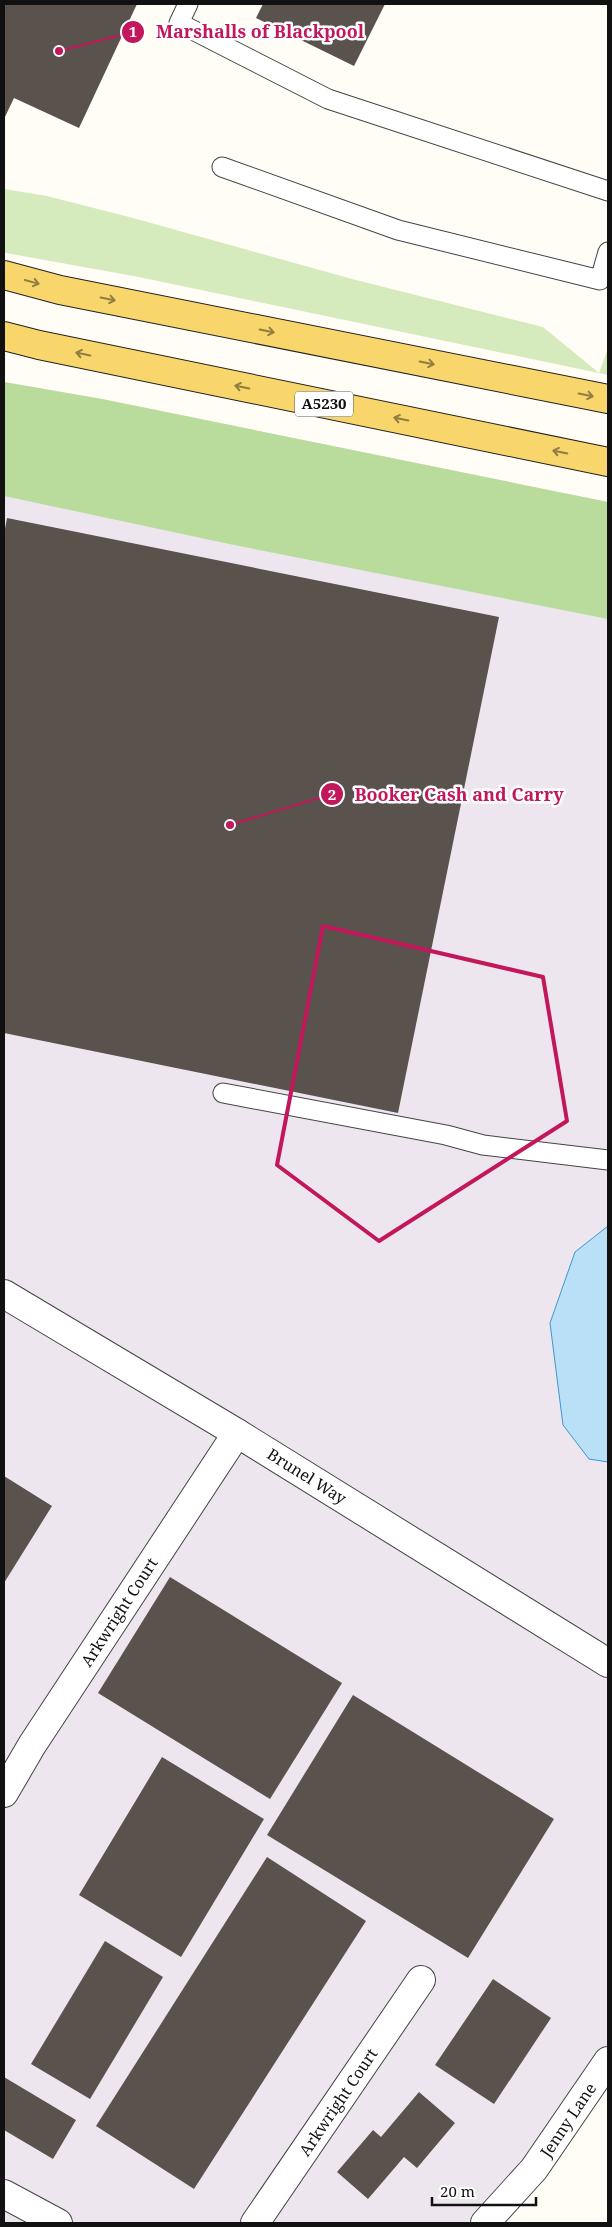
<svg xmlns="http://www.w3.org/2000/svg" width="612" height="2227" font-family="'Noto Serif',serif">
	<rect width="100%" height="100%" fill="#fffdf5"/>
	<polygon fill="#eee6ef" points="4,382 102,399 608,502 608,2061 485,2223 4,2223"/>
	<polygon fill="#d5ebbd" points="4,189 47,196 133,218 352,279 543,327 599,373 608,348 608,375 139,277 6,253 4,252"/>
	<polygon fill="#b9dc9c" points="4,382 102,399 608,502 608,619 234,545 4,496"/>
	<polygon fill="#b9e0f7" stroke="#3f96cf" points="608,1226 608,1462 589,1459 563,1425 550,1323 575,1252"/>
	<g fill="#5a524d">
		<polygon points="4,4 137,4 79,128 14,98 4,119"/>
		<polygon points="263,4 385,4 354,66 256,18"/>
		<polygon points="7,518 499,617 398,1113 4,1033 4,534"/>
		<polygon points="4,1476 52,1506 4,1583"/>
		<polygon points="170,1577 342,1683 270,1799 98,1693"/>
		<polygon points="353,1695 554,1819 468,1958 267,1835"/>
		<polygon points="162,1757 264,1819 181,1957 79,1895"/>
		<polygon points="267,1857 366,1921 194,2189 96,2126"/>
		<polygon points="105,1941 163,1977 90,2099 31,2064"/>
		<polygon points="493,1979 551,2018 494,2104 435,2065"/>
		<polygon points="4,2077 76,2120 53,2159 4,2130"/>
		<polygon points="419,2092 455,2123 417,2168 404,2157 368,2199 337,2172 373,2130 381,2137"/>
	</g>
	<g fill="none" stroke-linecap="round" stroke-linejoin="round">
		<defs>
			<g id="service">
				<polyline points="188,4 179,23 328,99 608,191"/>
				<polyline points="222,167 398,230 600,280 608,252"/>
				<polyline points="223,1093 446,1135 483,1145 608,1160"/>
			</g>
			<g id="minor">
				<polyline points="4,1294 237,1433 608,1663"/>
				<polyline points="4,1793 32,1745 237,1433"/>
				<polyline points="4,2194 58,2223"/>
				<polyline points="255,2223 421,1980"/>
				<polyline points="485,2223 534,2169 608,2061"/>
			</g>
			<g id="primary">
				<polyline points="4,275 60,290 608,399"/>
				<polyline points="4,336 39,345 608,462"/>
			</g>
		</defs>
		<use href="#service" stroke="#444" stroke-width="21"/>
		<use href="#minor" stroke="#444" stroke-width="30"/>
		<use href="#primary" stroke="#222" stroke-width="30"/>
		<use href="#service" stroke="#fff" stroke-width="19"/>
		<use href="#minor" stroke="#fff" stroke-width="28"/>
		<use href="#primary" stroke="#f9d66b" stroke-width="28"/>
	</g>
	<defs><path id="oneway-shaft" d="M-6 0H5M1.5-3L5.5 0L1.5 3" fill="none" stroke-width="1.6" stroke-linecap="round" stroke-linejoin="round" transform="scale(1.25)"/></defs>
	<g stroke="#917d42">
		<use href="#oneway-shaft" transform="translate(32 282) rotate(15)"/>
		<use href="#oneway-shaft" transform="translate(108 299) rotate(11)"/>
		<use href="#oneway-shaft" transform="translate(267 331) rotate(11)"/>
		<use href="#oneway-shaft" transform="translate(83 354) rotate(-168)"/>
		<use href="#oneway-shaft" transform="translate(427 363) rotate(11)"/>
		<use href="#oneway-shaft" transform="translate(242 387) rotate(-168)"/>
		<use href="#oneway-shaft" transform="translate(586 395) rotate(11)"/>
		<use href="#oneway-shaft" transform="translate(401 419) rotate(-168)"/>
		<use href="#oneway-shaft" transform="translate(560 452) rotate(-168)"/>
	</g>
	<path fill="none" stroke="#c2185b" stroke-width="4" stroke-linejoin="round" d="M323,926L543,977L567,1121L379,1241L277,1165Z"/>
	<g text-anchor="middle" stroke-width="5" stroke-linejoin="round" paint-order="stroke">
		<rect fill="#fff" stroke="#585858" stroke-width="1" x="295" y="391.5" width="58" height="25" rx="4"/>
		<g font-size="15" font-weight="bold" fill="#111">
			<text x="324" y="409">A5230</text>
		</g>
		<g font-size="16" fill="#111" stroke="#fff">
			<text transform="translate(307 1476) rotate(32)" y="6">Brunel Way</text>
			<text transform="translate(119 1612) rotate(-57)" y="6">Arkwright Court</text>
			<text transform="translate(338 2102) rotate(-56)" y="6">Arkwright Court</text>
			<text transform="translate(568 2120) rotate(-56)" y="6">Jenny Lane</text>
		</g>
	</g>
	<path fill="none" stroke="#c2185b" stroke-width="2" d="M59 51L133 32M230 825L332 794"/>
	<g fill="#c2185b" stroke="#fff" stroke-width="2">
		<circle cx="59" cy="51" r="5"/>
		<circle cx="230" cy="825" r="5"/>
		<circle cx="133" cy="32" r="12"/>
		<circle cx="332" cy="794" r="12"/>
	</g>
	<g font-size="15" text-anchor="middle" font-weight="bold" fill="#fff">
		<text x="133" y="37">1</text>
		<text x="332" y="800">2</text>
	</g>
	<g font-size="18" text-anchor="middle" font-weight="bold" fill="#c2185b" stroke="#fff" stroke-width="5" stroke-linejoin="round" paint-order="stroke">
		<text x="260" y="38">Marshalls of Blackpool</text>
		<text x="459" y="801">Booker Cash and Carry</text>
	</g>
	<rect width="612" height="2227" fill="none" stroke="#111111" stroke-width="10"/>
	<path d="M432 2197v8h104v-8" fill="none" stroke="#111111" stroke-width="2.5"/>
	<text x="440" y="2197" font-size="15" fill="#111111" stroke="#ffffff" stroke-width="4" paint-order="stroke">20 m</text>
</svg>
